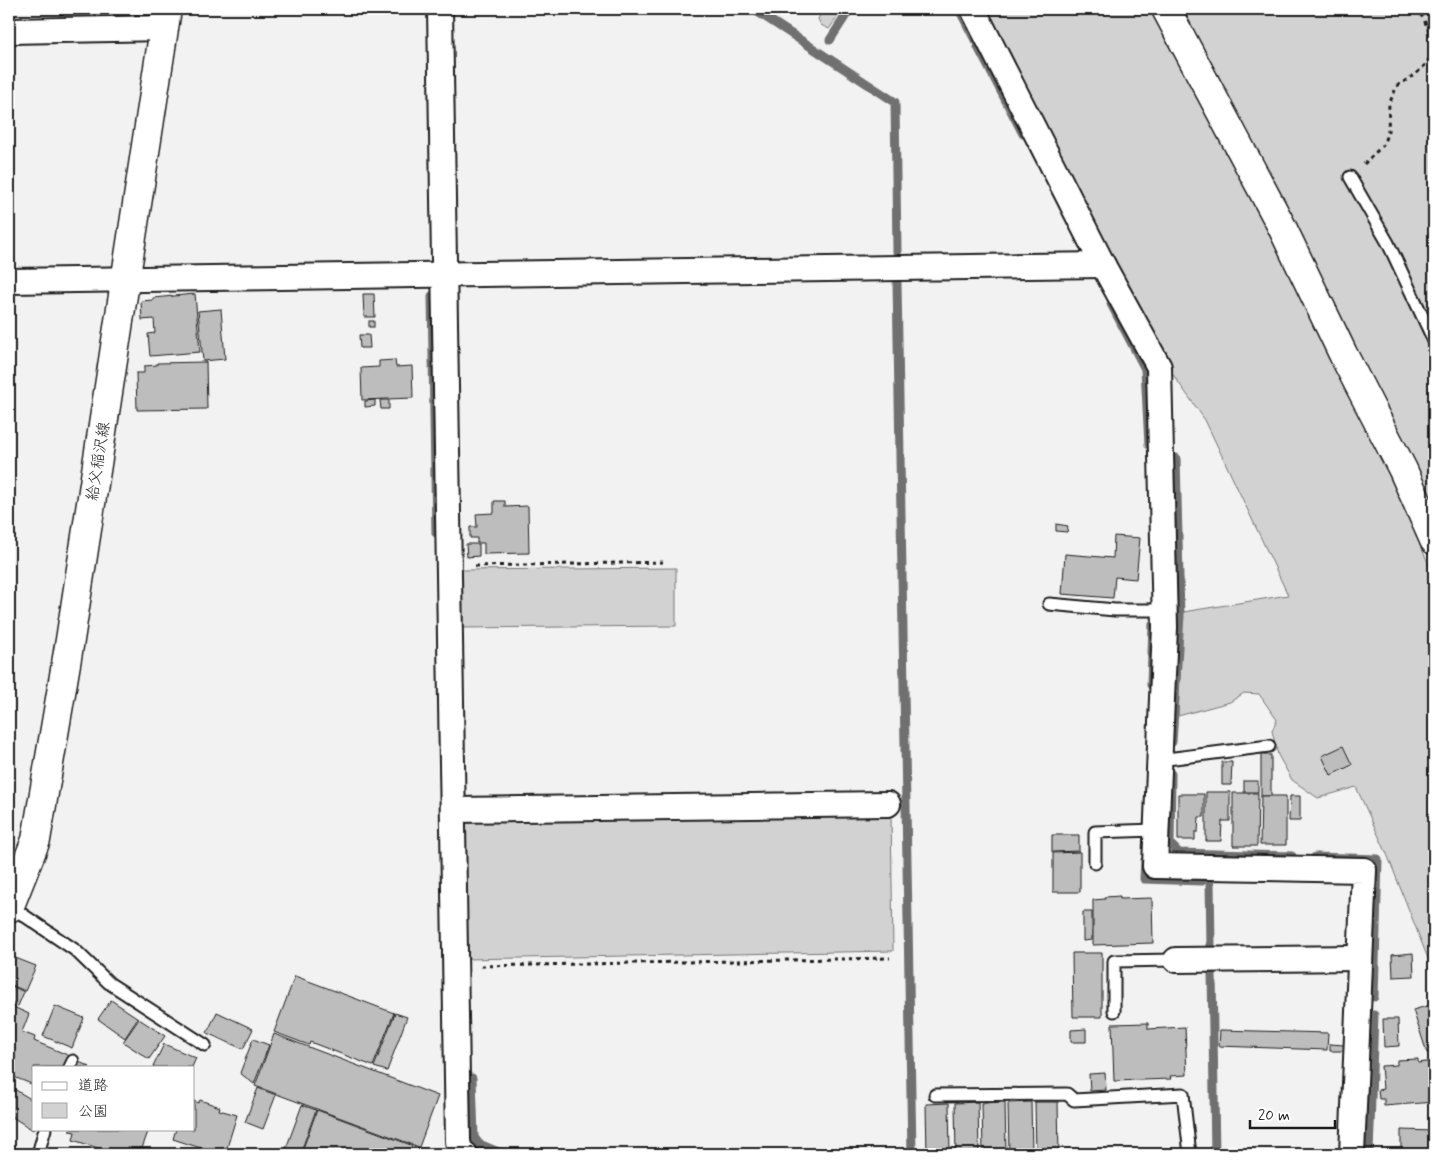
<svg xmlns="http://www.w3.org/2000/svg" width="1443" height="1163" font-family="Mynerve,'Klee One',sans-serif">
	<rect width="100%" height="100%" fill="#f2f2f2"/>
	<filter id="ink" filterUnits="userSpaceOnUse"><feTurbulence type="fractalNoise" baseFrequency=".02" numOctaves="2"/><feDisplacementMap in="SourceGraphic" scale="10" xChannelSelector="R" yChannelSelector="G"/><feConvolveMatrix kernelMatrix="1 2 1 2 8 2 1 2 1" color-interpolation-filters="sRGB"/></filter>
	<g filter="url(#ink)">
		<g fill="#d2d2d2" stroke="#777">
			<polygon points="823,9 843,9 829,29 821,25 818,19"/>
			<polygon points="984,9 1150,9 1263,222 1382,460 1434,576 1434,974 1387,854 1356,787 1318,798 1292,780 1278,755 1272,731 1277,720 1259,694 1244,693 1230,702 1178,716 1183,612 1288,595 1205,420 1162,359"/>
			<polygon points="1182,9 1434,9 1434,509 1296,228"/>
			<polygon points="676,568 676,626 459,628 459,575 463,570"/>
			<polygon points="891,814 893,951 466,959 463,828 469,819"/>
		</g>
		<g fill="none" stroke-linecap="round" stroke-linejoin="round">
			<g stroke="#707070" stroke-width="9">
				<polyline points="753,9 895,102 897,252"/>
				<polyline points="959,9 975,40"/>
				<polyline points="830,40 850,9"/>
				<polyline points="978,47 1023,134"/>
				<polyline points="897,282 912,1154"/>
				<polyline points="432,296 436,533"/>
				<polyline points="1111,304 1145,369 1149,445"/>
				<polyline points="1151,685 1153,624"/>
				<polyline points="1172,742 1180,616 1176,458"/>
				<polyline points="1171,774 1170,844 1179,853 1292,856"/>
				<polyline points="1315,857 1378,859 1374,997"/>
				<polyline points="1145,860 1144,879 1202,881"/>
				<polyline points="1210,881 1211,946"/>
				<polyline points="1212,972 1215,1154"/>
				<polyline points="472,1078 474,1137 479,1144 503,1154"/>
				<polyline points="1369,1154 1374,1015"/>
			</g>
		</g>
		<g fill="#bdbdbd" stroke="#1c1c1c">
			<polygon points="195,294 200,352 150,356 148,334 155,333 154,319 142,320 141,301 153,300 153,298"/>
			<polygon points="363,294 374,294 375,317 364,317"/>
			<polygon points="221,309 225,359 203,361 198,311"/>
			<rect x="369" y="321" width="5" height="6"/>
			<polygon points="359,335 369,335 370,348 360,348"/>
			<polygon points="395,360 396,367 412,366 413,398 362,400 361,368 379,367 379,361"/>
			<polygon points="206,362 207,409 137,410 136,373 144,373 144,366 157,365 157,363"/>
			<polygon points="375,400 375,406 365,407 365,401"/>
			<polygon points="380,400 389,400 389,409 381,409"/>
			<polygon points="494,501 505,501 505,507 528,506 529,553 484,554 484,543 477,543 477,538 470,538 470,527 477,527 476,514 494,513"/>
			<polygon points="1056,524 1068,526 1067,532 1056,531"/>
			<polygon points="1114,536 1140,538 1136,579 1115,577 1113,598 1062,594 1065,554 1113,558"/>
			<polygon points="466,544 479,544 479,556 467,557"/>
			<polygon points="1343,746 1352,765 1331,775 1322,756"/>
			<rect x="1261" y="755" width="10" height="41"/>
			<polygon points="1222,762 1232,762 1231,785 1222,785"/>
			<rect x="1244" y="781" width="14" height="11"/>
			<polygon points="1206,792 1230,792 1230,821 1222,821 1221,841 1206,841"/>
			<polygon points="1233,793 1258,793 1257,846 1233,846"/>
			<polygon points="1178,794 1204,794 1204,817 1199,817 1198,832 1195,832 1195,840 1178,840"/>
			<polygon points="1261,796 1286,796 1286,845 1260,845"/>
			<polygon points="1290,796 1300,796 1300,821 1289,821"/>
			<polygon points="1052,835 1079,835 1079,851 1052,852"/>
			<polygon points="1080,852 1080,892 1053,892 1053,853"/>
			<polygon points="1120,896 1120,899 1152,898 1153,943 1093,945 1093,900 1105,899 1105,897"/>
			<polygon points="1083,912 1092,912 1092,940 1083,941"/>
			<polygon points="1072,953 1102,953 1102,1017 1073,1017"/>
			<polygon points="1413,953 1414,976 1393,977 1392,955"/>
			<polygon points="13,957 36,966 25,991 9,984 9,968"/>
			<polygon points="295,976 394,1013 373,1066 310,1042 309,1045 274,1032"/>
			<polygon points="12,986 24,992 18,1006 9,1002 9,993"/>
			<polygon points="111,1000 138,1018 125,1038 98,1019"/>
			<polygon points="1434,1004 1434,1051 1427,1053 1413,1010"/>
			<polygon points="9,1005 29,1014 22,1032 35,1037 34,1041 70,1056 65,1067 34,1067 34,1085 9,1075"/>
			<polygon points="55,1006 84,1018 72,1048 43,1036"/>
			<polygon points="217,1012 253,1029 243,1049 207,1033"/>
			<polygon points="395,1013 407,1017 387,1071 374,1067"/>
			<polygon points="139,1019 165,1036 149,1059 123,1042"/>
			<polygon points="1383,1019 1398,1019 1399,1046 1384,1047"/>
			<polygon points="1148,1023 1148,1029 1185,1027 1187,1075 1170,1076 1171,1079 1114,1081 1112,1024"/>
			<polygon points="1086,1029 1086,1042 1071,1042 1071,1030"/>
			<polygon points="1220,1030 1328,1033 1327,1050 1219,1046"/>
			<polygon points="274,1034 438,1096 419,1147 255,1086"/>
			<polygon points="253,1039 269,1045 254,1084 240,1073"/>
			<polygon points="164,1044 196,1058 192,1067 153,1067"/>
			<polygon points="1330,1044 1344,1045 1344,1051 1330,1051"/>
			<polygon points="1418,1059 1418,1063 1434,1061 1434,1102 1384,1106 1384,1099 1379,1099 1378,1090 1383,1089 1381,1066 1397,1065 1397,1060"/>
			<polygon points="77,1061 90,1067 75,1067"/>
			<polygon points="1105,1073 1106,1090 1090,1091 1089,1074"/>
			<polygon points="9,1082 15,1085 9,1095"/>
			<polygon points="258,1088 276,1095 263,1129 245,1122"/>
			<polygon points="14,1089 34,1101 33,1130 9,1115 9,1098"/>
			<polygon points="200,1100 220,1107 219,1110 237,1115 225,1154 219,1154 173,1139 176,1129 194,1129 194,1101 198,1103"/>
			<polygon points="978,1102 979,1154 956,1154 955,1103"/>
			<polygon points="1005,1102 1006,1154 983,1154 982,1103"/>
			<polygon points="1031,1102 1032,1154 1009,1154 1008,1103"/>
			<polygon points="1035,1102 1058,1102 1059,1154 1036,1154"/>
			<polygon points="949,1103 950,1154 927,1154 926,1104"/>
			<polygon points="302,1105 316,1110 300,1154 284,1154"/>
			<polygon points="317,1110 427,1151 426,1154 301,1154"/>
			<polygon points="70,1129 149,1129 140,1154 117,1154 73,1140 75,1132 69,1131"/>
			<polygon points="1401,1130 1434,1131 1434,1154 1401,1154"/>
		</g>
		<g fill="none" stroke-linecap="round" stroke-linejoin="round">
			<defs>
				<g id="lane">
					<polyline points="1350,177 1388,243 1434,341"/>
					<polyline points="1049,604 1115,610 1164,610"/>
					<polyline points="1159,760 1269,746"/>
					<polyline points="1095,863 1095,832 1156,830"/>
					<polyline points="10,906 75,950 109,983 205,1045"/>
					<polyline points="1114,1011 1114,961 1176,960"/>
					<polyline points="70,1067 73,1061"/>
					<polyline points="935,1095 1067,1094 1074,1100 1183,1094 1190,1154"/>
					<polyline points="38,1154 45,1129"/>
				</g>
				<g id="street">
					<polyline points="440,9 458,1141 460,1151 465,1154"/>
					<polyline points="973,9 1103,265 1159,367 1165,627 1155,866 1364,870 1352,1154"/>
					<polyline points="9,31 164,28"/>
					<polyline points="9,281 1103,265"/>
					<polyline points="453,810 888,804"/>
					<polyline points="1176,960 1360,958"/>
				</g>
				<g id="secondary">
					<polyline points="1166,9 1281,225 1343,354 1403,470 1434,540"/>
					<polyline points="9,908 36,840 70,640 167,9"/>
				</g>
			</defs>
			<use href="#lane" stroke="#1c1c1c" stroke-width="15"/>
			<use href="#street" stroke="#1c1c1c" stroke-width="28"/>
			<use href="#secondary" stroke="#1c1c1c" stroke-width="31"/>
			<g stroke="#1c1c1c" stroke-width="3" stroke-dasharray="4 4" stroke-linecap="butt">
				<path d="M1364,164L1383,145L1388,131L1389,104L1397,86L1416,74L1425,65L1434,52C1431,36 1427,22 1417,9"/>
				<polyline points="475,566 667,562"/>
				<polyline points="481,966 890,958"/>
			</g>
			<use href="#lane" stroke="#fff" stroke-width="11"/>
			<use href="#street" stroke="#fff" stroke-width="24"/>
			<use href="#secondary" stroke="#fff" stroke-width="28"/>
		</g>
	</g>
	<g text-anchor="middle" stroke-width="4" stroke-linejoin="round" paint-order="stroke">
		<g font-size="16" fill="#1c1c1c" stroke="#fff">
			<text transform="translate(97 461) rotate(-81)" y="6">給父稲沢線</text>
		</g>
	</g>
	<rect width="1443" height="1163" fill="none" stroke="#fff" stroke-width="30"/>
	<rect x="15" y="15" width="1413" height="1133" fill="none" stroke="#1c1c1c" stroke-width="2" filter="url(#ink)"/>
	<rect x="32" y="1066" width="162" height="65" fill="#ffffff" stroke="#a4a4a4"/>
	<rect x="42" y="1082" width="25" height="8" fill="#ffffff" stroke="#a4a4a4"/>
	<text x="78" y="1090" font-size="15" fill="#1c1c1c">道路</text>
	<rect x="42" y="1103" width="25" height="15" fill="#d2d2d2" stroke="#a4a4a4"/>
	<text x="78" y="1116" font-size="15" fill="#1c1c1c">公園</text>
	<path d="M1250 1120v8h85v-8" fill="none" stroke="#1c1c1c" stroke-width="2.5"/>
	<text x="1258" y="1120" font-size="15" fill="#1c1c1c" stroke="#ffffff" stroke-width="4" paint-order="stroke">20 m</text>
</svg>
